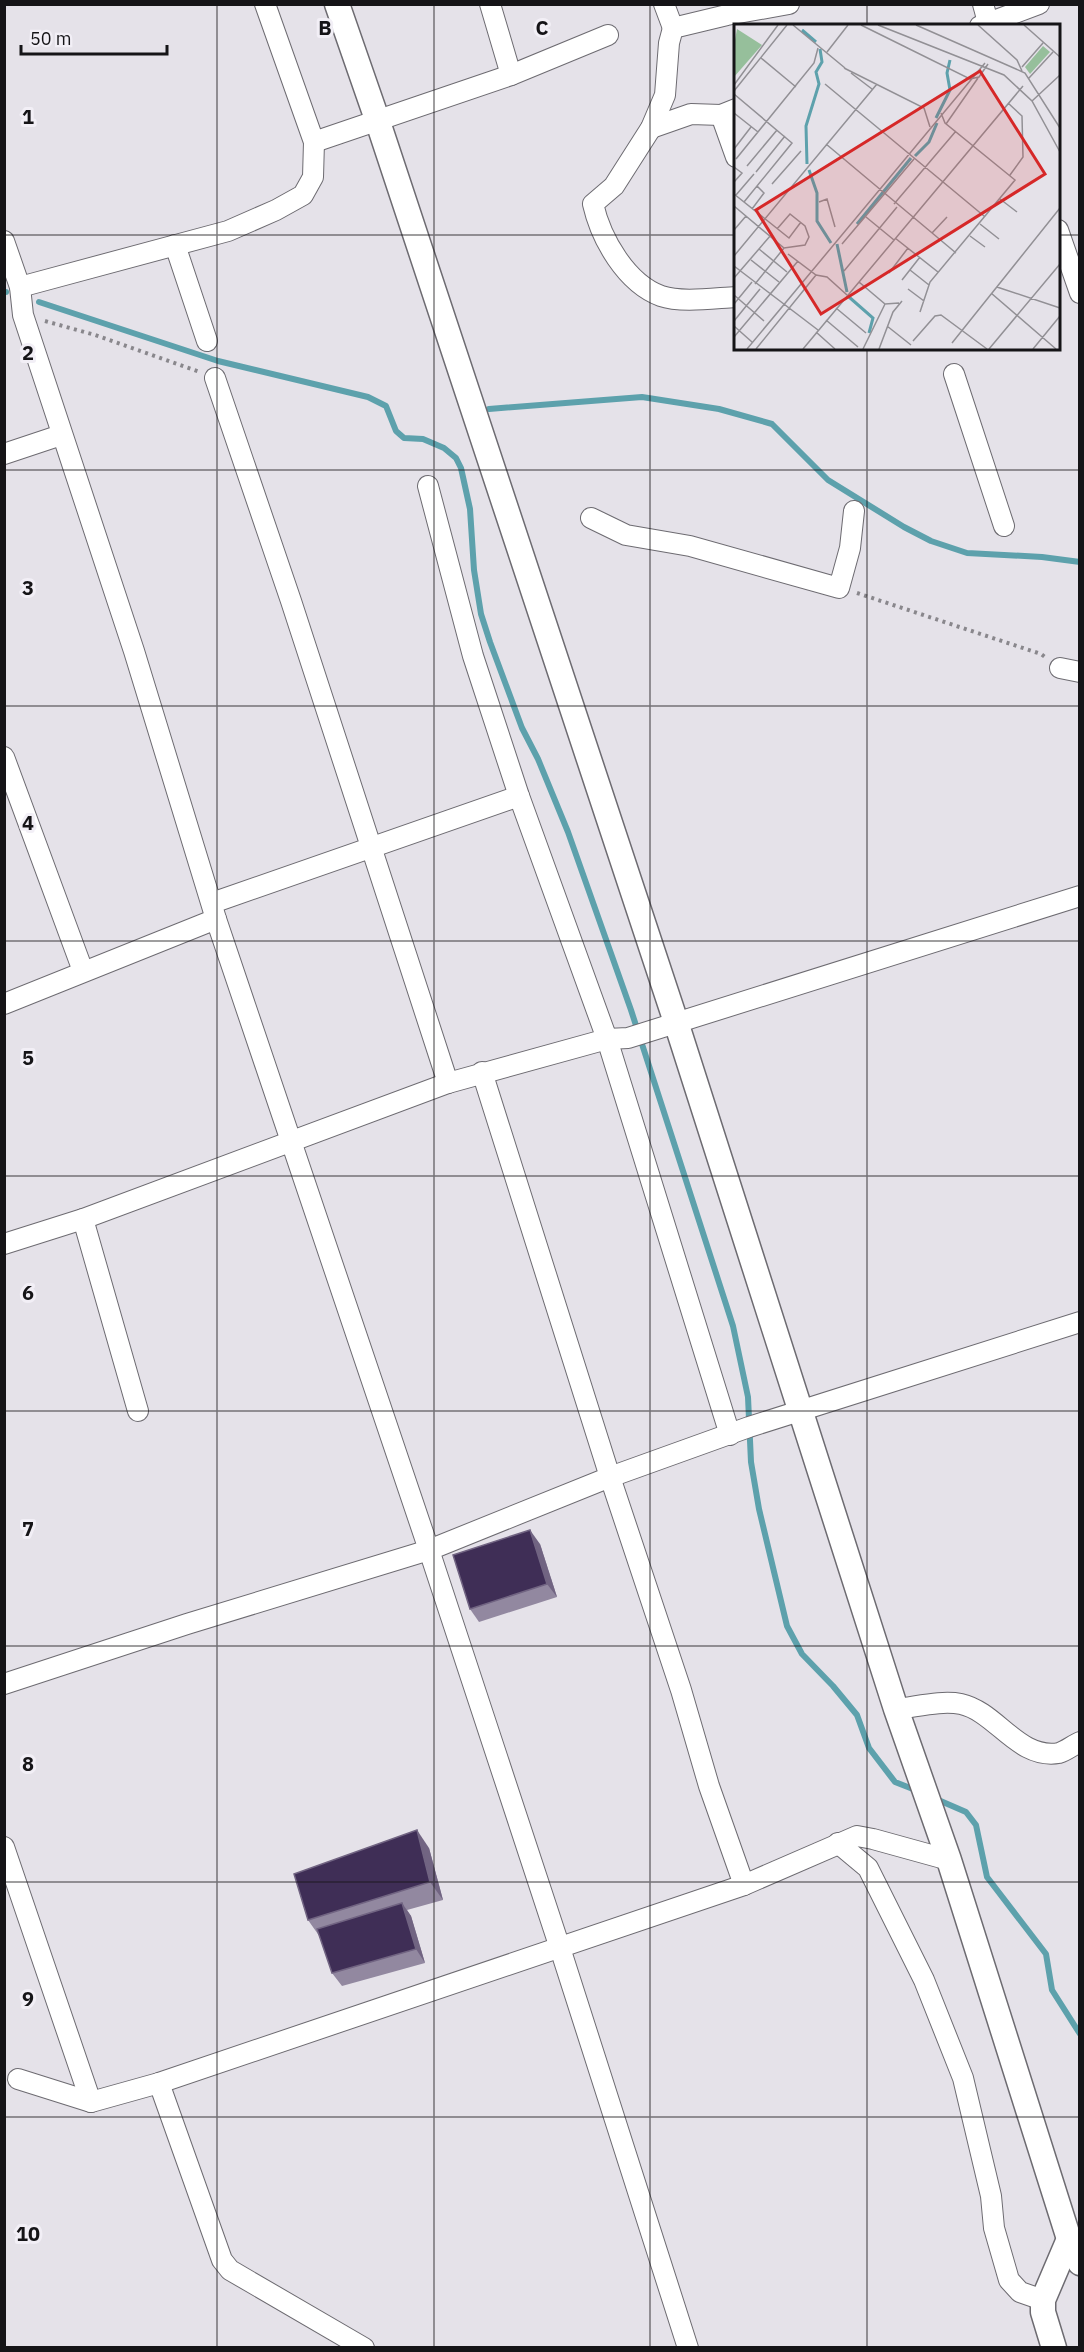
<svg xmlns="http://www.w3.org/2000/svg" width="1084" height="2352" font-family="'IBM Plex Sans',sans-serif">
	<rect width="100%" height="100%" fill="#e5e2e9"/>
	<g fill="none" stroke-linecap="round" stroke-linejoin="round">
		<g stroke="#5da1ac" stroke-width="6">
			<polyline points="4,292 6,292"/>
			<polyline points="39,302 218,361 368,397 386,406 396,431 404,438 423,439 444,448 456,458 461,468 470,509 474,570 481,614 490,642 522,728 538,759 568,832 631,1010 733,1326 748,1397 751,1462 759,1509 787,1626 802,1654 833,1686 857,1715 869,1748 895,1782 918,1791"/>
			<polyline points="489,409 642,397 719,409 772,424 828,480 904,527 931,541 967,553 1042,557 1080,562"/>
			<polyline points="936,1799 966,1812 976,1825 987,1877 1046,1954 1052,1990 1080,2034"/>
		</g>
		<defs>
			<g id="minor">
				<polyline points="490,4 511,75"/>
				<polyline points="664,4 673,28"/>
				<polyline points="983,4 989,26"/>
				<polyline points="980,26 1039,4"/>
				<polyline points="736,109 721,115 736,157"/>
				<polyline points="651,128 691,114 721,115"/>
				<polyline points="314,142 511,75 608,35"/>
				<polyline points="1058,230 1080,293"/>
				<polyline points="4,241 20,287 23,315 134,651 216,919 429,1550 560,1948 688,2348"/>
				<polyline points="175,245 207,341"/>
				<polyline points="20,287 228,231 276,210 303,195 313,177 314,142 265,4"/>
				<path d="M736,297C715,298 681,303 661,296C626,283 601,239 593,204L614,186L651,128L665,95L669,43L673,28L727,15L789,4"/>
				<polyline points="954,374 1004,526"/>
				<polyline points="215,378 291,601 448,1083"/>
				<polyline points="4,454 61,435"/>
				<polyline points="428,486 473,656 519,796 607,1039 730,1435"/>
				<polyline points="591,518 626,535 690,546 839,588 850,548 854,511"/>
				<polyline points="1060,668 1080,672"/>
				<polyline points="4,757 83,971"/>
				<polyline points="212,903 519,796"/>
				<polyline points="4,1004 216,919"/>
				<polyline points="482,1072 610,1477 681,1690 709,1786 744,1885"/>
				<polyline points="83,1219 138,1411"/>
				<polyline points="4,1244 83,1219 448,1083 607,1039 628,1038 1080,896"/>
				<polyline points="4,1684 187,1624 429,1550 610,1477 749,1427 1080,1322"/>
				<path d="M896,1709C916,1707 941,1700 961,1704C997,1712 1018,1760 1059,1753C1066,1751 1073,1745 1080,1742"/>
				<polyline points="838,1843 868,1868 924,1980 963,2078 991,2196 994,2228 1009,2280 1020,2292 1043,2300"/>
				<polyline points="4,1847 91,2102 159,2083 744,1885 857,1836 873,1839 949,1860"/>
				<polyline points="18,2079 91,2102"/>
				<polyline points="159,2083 222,2260 230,2270 364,2348"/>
			</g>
			<g id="tertiary">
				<polyline points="337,4 378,122 676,1022 896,1709 949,1860 1069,2239 1080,2263"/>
				<polyline points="1054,2348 1043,2312 1043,2300 1069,2239"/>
			</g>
		</defs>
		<use href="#minor" stroke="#6d6b71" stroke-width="22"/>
		<use href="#tertiary" stroke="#6d6b71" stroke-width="27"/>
		<g stroke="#89878c" stroke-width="4" stroke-dasharray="3 4.5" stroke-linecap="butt">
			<polyline points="45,321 95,335 200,372"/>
			<polyline points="857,593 1041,654 1045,657"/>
		</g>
		<use href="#minor" stroke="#fff" stroke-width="20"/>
		<use href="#tertiary" stroke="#fff" stroke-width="24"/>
	</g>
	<g fill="#9288a0">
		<polygon points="540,1544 557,1597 479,1622 470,1609"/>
		<polygon points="429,1848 443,1900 407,1910 411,1916 425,1963 342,1986 332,1973 320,1937 308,1920"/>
	</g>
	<g fill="#716482">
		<polygon points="530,1530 540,1544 557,1597 547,1584"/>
		<polygon points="417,1830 429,1848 443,1900 430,1882"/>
		<polygon points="402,1903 411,1916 425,1963 416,1949"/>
	</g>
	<g fill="#3f2e56" stroke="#716482" stroke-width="1.5">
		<polygon points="530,1530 547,1584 470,1609 453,1555"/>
		<polygon points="417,1830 430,1882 308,1920 294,1874"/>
		<polygon points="402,1903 416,1949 332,1973 317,1929"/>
	</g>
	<path fill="none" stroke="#151417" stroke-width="1.5" stroke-opacity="0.55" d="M217,4V2348M434,4V2348M650,4V2348M867,4V26M4,235H736M1058,235H1080M867,348V2348M4,470H1080M4,706H1080M4,941H1080M4,1176H1080M4,1411H1080M4,1646H1080M4,1882H1080M4,2117H1080"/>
	<g transform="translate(734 24)">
		<rect width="326" height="326" fill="#e5e2e9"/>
		<path d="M309,22L316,28L296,50L291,43Z" fill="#96bf9b"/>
		<path d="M3,5L28,21L0,53V21Z" fill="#96bf9b"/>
		<path fill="none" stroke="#5da1ac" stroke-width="3" d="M68,6L82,18M202,94L216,66L213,49L216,36M181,132L195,118L203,99M73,140L72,102L85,60L82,48L88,38L86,25M75,146L83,169V197L97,219M123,200L177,134M103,220L113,268M115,273L139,294L135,309"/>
		<path fill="none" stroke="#929095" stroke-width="1.5" d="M59,1L111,44M127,1L236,55L245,53L254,40M144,1L270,51L298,77L326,128M182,1L291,49L326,104M244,1L283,36L288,47M290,1L326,33M93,28L114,1M27,34L62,63M288,43L309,19M110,44L190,84L196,103M117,49L138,65M295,54L319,28M91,60L250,192M0,61L44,1M0,67L53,1M0,70L58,119L10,178M298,77L326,51M274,79L288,92L289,133L276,151M0,89L24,108M212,100L244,54M92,120L222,229M0,125L17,103M2,135L80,39L84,24M13,142L43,106M0,143L8,149L0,158M22,148L51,112M38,160L67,127M0,170L55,214L67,198M2,171L20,150M266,175L283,188M85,178L93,175L101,203M160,180L222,107M0,182L50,224L71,221L75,213L71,202L56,190L43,205M18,185L30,169L23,162M132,193L160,216M246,200L265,215M0,206L12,192M198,209L213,193M236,212L251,223M161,214L204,248M108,220L180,135M25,225L53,248M54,230L82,251L93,253L113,271M0,232L143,60M17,236L45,258M0,242L84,306M176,246L195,261M110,247L163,183M155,249L174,224M0,254L37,211M168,256L186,233M125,258L151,280L165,279M21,260L50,224M263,263L326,284M174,265L190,277M257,269L322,325M0,271L30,297M0,280L18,258M102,284L132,309M186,288L196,258L281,156L211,99L207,89M92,296L124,323M0,297L26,265M0,302L18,318M153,302L177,321M82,308L101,325M0,313L64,237M179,317L201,292L207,291L253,325M218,319L326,184M13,325L251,39M22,325L82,251M69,325L289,62M129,325L151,280M145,325L159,288L168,277M255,325L326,240M299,325L326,292"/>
		<path fill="#d62828" fill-opacity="0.15" stroke="#d62828" stroke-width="3" d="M246,47L311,150L87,290L22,186Z"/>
		<rect width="326" height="326" fill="none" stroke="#151417" stroke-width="3"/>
	</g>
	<g font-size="20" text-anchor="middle" font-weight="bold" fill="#151417" stroke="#f2eff6" stroke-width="6" stroke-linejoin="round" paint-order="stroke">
		<text x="325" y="35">B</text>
		<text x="542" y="35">C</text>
		<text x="28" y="124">1</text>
		<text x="28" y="360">2</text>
		<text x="28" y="595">3</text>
		<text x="28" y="830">4</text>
		<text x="28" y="1065">5</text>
		<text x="28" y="1300">6</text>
		<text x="28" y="1536">7</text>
		<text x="28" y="1771">8</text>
		<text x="28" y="2006">9</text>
		<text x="28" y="2241">10</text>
	</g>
	<rect width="1084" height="2352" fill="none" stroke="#151417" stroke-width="12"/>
	<path d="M21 45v9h146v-9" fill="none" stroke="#151417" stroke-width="3"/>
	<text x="30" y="45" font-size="18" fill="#151417" stroke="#f2eff6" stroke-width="4.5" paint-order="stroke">50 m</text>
</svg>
